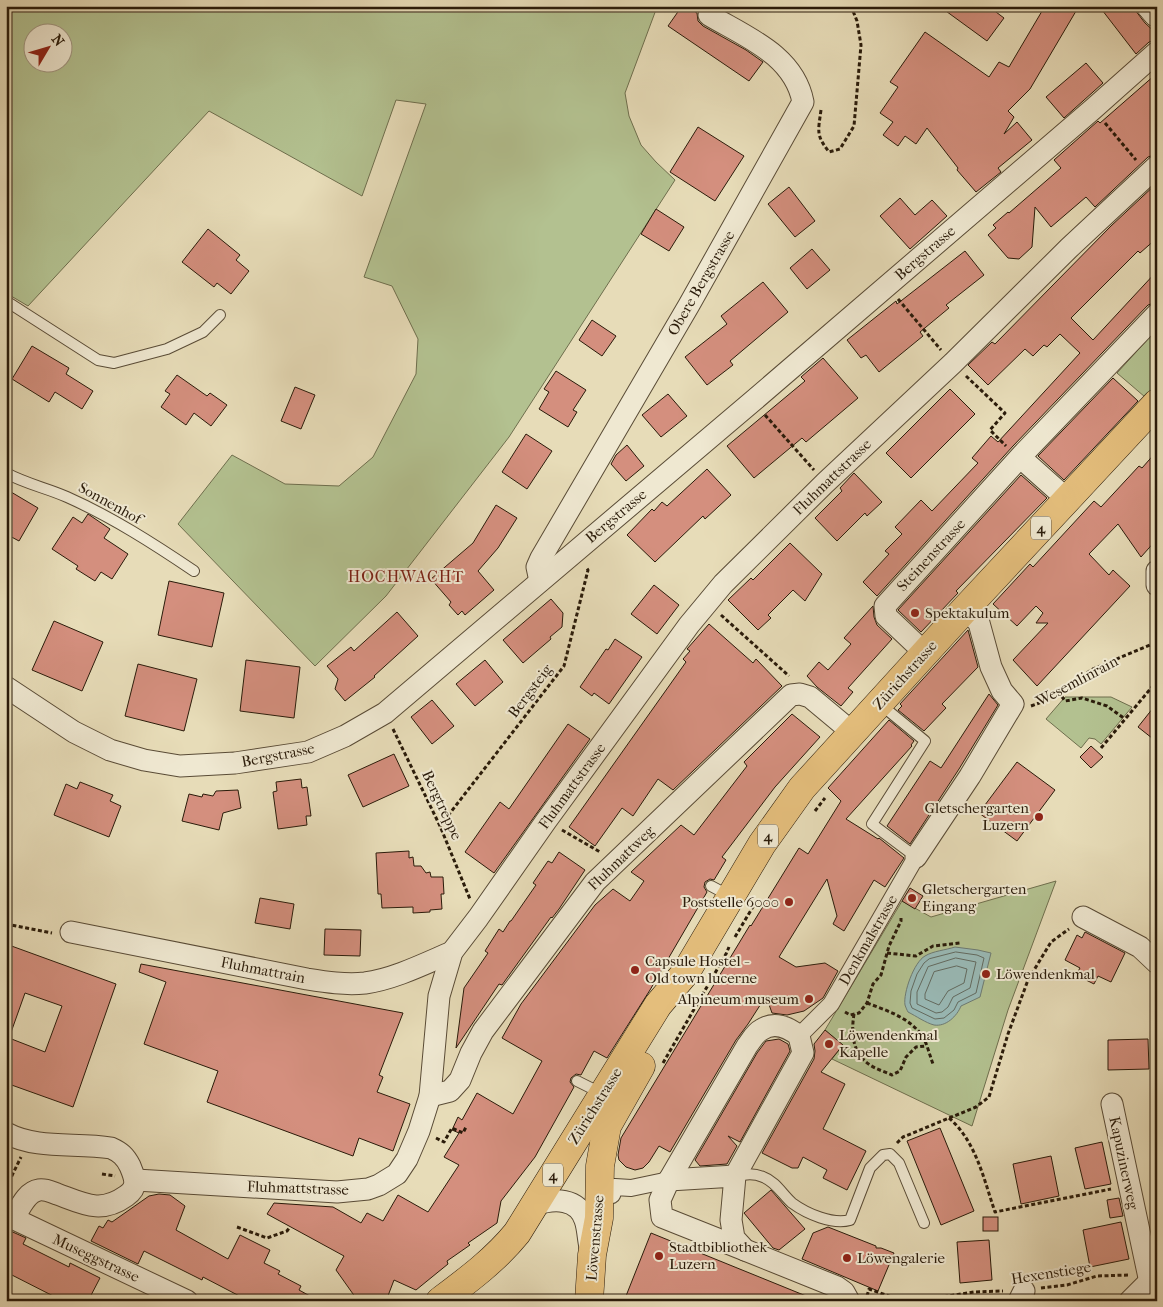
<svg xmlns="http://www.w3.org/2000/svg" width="1163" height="1307" font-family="'IM FELL French Canon',serif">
	<rect width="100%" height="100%" fill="#e7dcb8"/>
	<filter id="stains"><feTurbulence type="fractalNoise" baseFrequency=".004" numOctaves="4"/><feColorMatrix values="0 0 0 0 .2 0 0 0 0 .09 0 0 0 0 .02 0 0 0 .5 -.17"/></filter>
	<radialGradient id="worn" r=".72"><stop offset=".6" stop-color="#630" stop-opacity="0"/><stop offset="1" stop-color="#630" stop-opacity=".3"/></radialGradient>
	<g fill="#b3c190" stroke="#6e6e4d" fill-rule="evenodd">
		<path d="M6,6L657,7L625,93L629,116L641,145L656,162L675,180L509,437L386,596L315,666L178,524L232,455L285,484L339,486L373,457L416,374L418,339L392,286L364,277L426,104L396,100L362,196L209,111L28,306L6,293ZM32,32H62V62H32Z"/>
		<polygon points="1157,329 1157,384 1145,397 1117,373"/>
		<polygon points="1065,697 1111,697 1132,707 1101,744 1095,739 1089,738 1081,748 1046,719"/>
		<polygon points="1056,881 1008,1010 972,1126 832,1059 843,1045 825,1030 902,901 931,917"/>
	</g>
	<path fill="#99bab7" stroke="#6d7a72" d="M955,947L978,950L991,953L980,997L961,1006C957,1016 946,1027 934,1025C926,1023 916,1016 908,1012C907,1010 906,1008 905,1005C903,993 914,962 925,956C933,951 946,950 955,947Z"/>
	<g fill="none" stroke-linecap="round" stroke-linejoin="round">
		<g stroke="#626a60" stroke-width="1">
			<polygon points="956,952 977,955 984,958 976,993 958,1002 954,1010 944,1018 935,1019 912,1008 910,1003 911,991 917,974 924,963 929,959"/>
			<polygon points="956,958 976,962 970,988 953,997 948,1007 942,1012 936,1013 917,1004 917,992 928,967"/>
			<polygon points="957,966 967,969 964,983 948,991 939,1005 925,999 925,994 934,972"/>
		</g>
	</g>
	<g fill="#d48f7e" stroke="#2a1b0a" fill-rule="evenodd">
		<polygon points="682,6 686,6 697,13 698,21 703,26 746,50 763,62 749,81 668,26"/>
		<polygon points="939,6 988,6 1004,18 987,41"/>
		<polygon points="1045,6 1079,6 1030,89 1008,111 1014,117 1004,134 1017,122 1032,140 998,168 1001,172 976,192 957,170 958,168 927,128 916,144 905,136 898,146 883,135 893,122 880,113 898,87 890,82 925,32 989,77 999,62 1009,67"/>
		<polygon points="1099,6 1132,6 1145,23 1157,34 1157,40 1149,42 1136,54"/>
		<polygon points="1086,63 1103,83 1064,118 1046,97"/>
		<polygon points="1157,69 1157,154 1148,157 1095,207 1086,197 1051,227 1035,207 1032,247 1019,259 1008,258 988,235 996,228 993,225 1008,212 1009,213 1061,168 1054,160 1098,121 1100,123 1155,75 1153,73"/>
		<polygon points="698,127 744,156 715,201 670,172"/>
		<polygon points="1157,183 1157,238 1140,253 1138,251 1071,318 1093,340 1157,271 1157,302 1148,305 1013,446 877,596 863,582 889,554 885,551 902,534 895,527 921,500 932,511 978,463 972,458 991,436 998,442 1080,353 1060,334 1047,347 1044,345 1033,356 1025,349 988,385 968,365 992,342 995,344 1111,226"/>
		<polygon points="789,187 815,221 795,237 768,204"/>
		<polygon points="900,198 915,215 932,200 947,216 910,249 880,216"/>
		<polygon points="656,209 684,227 669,251 641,234"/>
		<polygon points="208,229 240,255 236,260 249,271 231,294 217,283 214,287 182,262"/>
		<polygon points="812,249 830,270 807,289 790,268"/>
		<polygon points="965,251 984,275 946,305 949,308 920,332 923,336 879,372 866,355 861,358 847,340 896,301 897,304"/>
		<polygon points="763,282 788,312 730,361 733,365 707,385 685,357 727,324 721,316"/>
		<polygon points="592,320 616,336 602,356 579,340"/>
		<polygon points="32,346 69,368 66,374 93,391 82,409 55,392 49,402 12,379"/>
		<polygon points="823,358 858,398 806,442 802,438 754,478 727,446 805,381 801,377"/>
		<polygon points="556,371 586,390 573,410 577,412 568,427 539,409 549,392 544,389"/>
		<polygon points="177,375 207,396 210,393 227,405 211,426 194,413 186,425 161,407 170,394 165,391"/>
		<polygon points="1113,378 1138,401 1064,480 1038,456"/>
		<polygon points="295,387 315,395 301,429 281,421"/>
		<polygon points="950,389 975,414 911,478 886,453"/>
		<polygon points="668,394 687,416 661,437 642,415"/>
		<polygon points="526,434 552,451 527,489 502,472"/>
		<polygon points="627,445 644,466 626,481 611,464 616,455"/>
		<polygon points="1157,451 1157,539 1141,557 1118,524 1089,554 1109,575 1113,570 1130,586 1037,686 1013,660 1048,623 1036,623 1043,613 1036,606 1017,626 993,604 1030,564 1033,567 1094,501 1101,507 1139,466 1142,468"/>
		<polygon points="707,469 731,495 705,519 703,516 655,562 627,535 652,509 654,511 662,502 667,506"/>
		<polygon points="854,473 882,502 867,516 865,513 837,541 815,518 842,491 840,488"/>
		<polygon points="1021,475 1047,498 956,591 958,593 921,632 898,610"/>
		<polygon points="6,489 38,508 19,541 6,534"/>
		<polygon points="496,505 517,518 498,548 478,571 494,590 465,615 462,611 458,615 449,605 451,602 431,579 473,543"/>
		<polygon points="88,514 110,529 104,538 128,554 112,579 101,572 95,581 76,569 78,566 52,549 73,517 82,523"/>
		<polygon points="790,543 822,574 805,601 793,590 768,615 771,618 758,630 728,600 751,578 753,580"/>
		<polygon points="169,581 224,593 212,647 158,635"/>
		<polygon points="654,585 679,605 657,634 631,614"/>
		<polygon points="551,599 563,613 562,627 550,637 551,639 523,663 503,640"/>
		<polygon points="873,606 874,617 877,625 892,639 848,688 853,692 841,706 817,687 807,676 819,662 828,670 851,644 844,638"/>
		<polygon points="397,612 418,636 374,676 375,677 345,701 335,689 338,679 327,666 351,647 354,651"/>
		<polygon points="54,621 103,642 82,691 32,670"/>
		<polygon points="709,624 753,663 756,659 782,686 673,790 658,779 633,816 622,808 595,846 569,827 686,662 683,659 690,651 687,649"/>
		<polygon points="968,630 978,667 942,704 946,708 924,731 898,710 902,706 900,704"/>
		<polygon points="615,639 642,657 609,704 594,693 592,696 580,687 606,649 608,650"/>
		<polygon points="246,660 300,667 294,718 240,711"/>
		<polygon points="485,660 503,682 475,706 456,684"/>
		<polygon points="138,664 197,679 184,731 125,716"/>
		<polygon points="989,694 998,705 959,769 910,844 887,826 930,761 941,768"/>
		<polygon points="432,700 454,726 432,744 411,717"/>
		<polygon points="1157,703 1157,742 1138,727"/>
		<polygon points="792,714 820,737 775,787 722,857 726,860 714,880 710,879 705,882 704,887 707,892 650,990 607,1058 594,1051 581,1075 576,1074 571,1078 570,1082 574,1087 535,1157 501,1201 497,1223 468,1243 470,1245 447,1261 448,1264 416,1290 394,1280 386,1301 358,1301 336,1270 344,1256 267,1214 274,1203 333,1207 361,1223 367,1213 383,1221 398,1195 428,1212 459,1165 444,1157 459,1133 452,1130 458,1117 462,1120 477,1093 513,1114 542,1061 502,1038 521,1004 595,905 613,889 630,901 644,881 631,872 681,825 694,835 747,766 744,762"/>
		<polygon points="889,720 914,741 911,745 912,746 846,819 878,839 879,838 904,858 885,887 874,880 844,931 833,924 837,916 827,879 779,957 796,967 825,963 838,971 823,998 804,1011 787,1015 772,1013 766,996 748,1024 736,1040 670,1152 659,1146 649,1162 643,1168 635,1170 626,1167 619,1160 618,1155 621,1138 750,925 751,926 799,848 808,854 841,801 828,788"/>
		<polygon points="568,724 590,739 494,873 465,852 500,802 509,809"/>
		<polygon points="1091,746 1103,757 1091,768 1080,757"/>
		<polygon points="394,754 409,786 363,807 348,775"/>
		<polygon points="1017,762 1055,790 1017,841 979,813"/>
		<polygon points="301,779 302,788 307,787 311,816 306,816 307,825 278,829 273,792 277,791 276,782"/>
		<polygon points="80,782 113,795 110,801 121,806 109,837 54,815 66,784 77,789"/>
		<polygon points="238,790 241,808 223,813 219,830 182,821 189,794 202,797 203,794 213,796 216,791"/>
		<polygon points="409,851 409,858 413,857 414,866 421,866 426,873 430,872 431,877 443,877 444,894 441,894 442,909 430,910 430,912 413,913 413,907 382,908 381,894 378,894 376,853"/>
		<polygon points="559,852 585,870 559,909 552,918 551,917 502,985 499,984 456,1048 464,988 488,953 485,951 499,929 503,932 510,921 511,921 536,885 533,883 548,861 552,863"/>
		<polygon points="910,888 923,896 915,909 902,901"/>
		<polygon points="260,898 294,904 290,929 255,923"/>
		<polygon points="325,929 361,930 360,956 324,955"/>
		<polygon points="1085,932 1125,953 1111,982 1098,976 1094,984 1076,975 1080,968 1065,960 1077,935 1082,938"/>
		<path d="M6,944L116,984L73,1107L6,1083ZM25,993L62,1006L45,1052L9,1038Z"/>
		<polygon points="141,964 403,1013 379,1075 383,1077 377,1092 410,1104 393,1151 359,1138 353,1156 207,1102 218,1071 144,1044 166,982 139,972"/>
		<polygon points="825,1030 843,1045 821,1072 845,1084 823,1129 866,1151 847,1190 823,1178 827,1170 803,1157 798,1168 792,1168 762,1153 814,1059 815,1051 814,1044"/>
		<polygon points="779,1039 788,1044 790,1051 740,1142 728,1136 737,1146 727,1164 700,1166 695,1160 757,1053 766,1041"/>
		<polygon points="1148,1039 1149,1069 1108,1070 1108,1040"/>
		<polygon points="940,1128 974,1211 941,1225 907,1141"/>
		<polygon points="1102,1142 1111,1184 1085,1189 1075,1148"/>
		<polygon points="1051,1156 1059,1196 1021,1204 1013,1164"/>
		<polygon points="771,1190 805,1229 779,1250 773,1248 744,1213"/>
		<polygon points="159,1194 170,1195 185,1206 176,1230 228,1259 240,1235 270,1250 264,1263 280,1271 278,1274 301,1286 299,1290 319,1301 249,1301 203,1277 202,1280 144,1251 138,1264 91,1241 99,1226 103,1228 108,1220 112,1222 149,1196"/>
		<polygon points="1119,1198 1123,1216 1110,1218 1107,1200"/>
		<rect x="983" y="1217" width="15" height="14"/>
		<polygon points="1121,1222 1129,1259 1090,1267 1083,1230"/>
		<polygon points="828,1227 876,1246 876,1248 881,1248 894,1253 878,1291 802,1259 813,1233"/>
		<polygon points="6,1229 26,1238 23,1244 69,1267 70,1263 100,1278 88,1301 63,1301 6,1272"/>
		<polygon points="651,1233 816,1300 816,1301 624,1301"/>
		<polygon points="989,1240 992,1280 960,1283 957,1242"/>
	</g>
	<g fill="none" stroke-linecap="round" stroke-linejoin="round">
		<defs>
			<g id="service">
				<polyline points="6,301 98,360 114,363 167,349 203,332 220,315"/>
				<path d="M6,473C26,484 47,488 67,497C112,517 154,544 194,571"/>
				<polyline points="880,704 925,741 872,824 916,857"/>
				<polyline points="711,886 730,896"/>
				<polyline points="577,1081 601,1093"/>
				<path d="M736,1176C746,1174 754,1173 763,1177C775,1181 783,1195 792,1203C807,1214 833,1225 850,1220L870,1168L883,1155L890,1154L899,1163L924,1223"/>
			</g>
			<g id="pedestrian">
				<polyline points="799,1036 831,1004 916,857"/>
				<polyline points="612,1195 615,1187 631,1188 669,1180"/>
			</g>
			<g id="minor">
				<polyline points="1021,458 1068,500"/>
				<polyline points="1157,571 1157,585"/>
				<path d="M540,581L537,567L541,558L689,305L803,102C794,55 746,37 709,15"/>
				<polyline points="925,653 886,616 885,606 1022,455 1157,314"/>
				<polyline points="6,687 74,732 110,750 144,760 180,766 235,763 308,752 345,736 385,713 753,401 1093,109 1157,52"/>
				<polyline points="916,857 970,776 1013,704 1002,691 991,667 979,623 966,608"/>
				<polyline points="1083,917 1140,947 1157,963"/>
				<path d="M71,932L307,979C326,982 345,985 365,983C394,979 424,964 452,952"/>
				<polyline points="430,1096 450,1091 460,1080 471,1053 483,1031 595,882 791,695 800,694 810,697 852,732"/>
				<polyline points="1112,1104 1154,1301"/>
				<path d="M6,1133C38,1150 76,1142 111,1148C120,1152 125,1156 130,1166C135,1178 139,1187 126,1196C101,1214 84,1204 57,1194C51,1192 46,1189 39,1190C26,1192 20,1208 14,1218"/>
				<path d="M735,1176L803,1053L799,1036C788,1027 774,1021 761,1030C755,1033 751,1041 747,1046L669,1180L660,1200L662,1217L745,1250"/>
				<polyline points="136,1180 337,1192 368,1189 379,1185 397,1174 407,1159 419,1131 430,1096 439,996 452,952 478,918 546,821 689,625 723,584 825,483 953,363 1069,248 1157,166"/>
				<polyline points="669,1180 735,1176 731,1220 734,1238 745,1250 837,1287 844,1292 849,1301"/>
				<path d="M535,1205C554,1198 578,1198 585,1220C588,1228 588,1239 590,1247"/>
				<polyline points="6,1215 187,1301"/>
				<polyline points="1019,1301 1024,1291"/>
				<polyline points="1130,1301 1149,1282 1157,1277"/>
			</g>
			<polyline id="secondary" points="1151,6 1157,13"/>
			<g id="primary">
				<path d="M440,1301C468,1280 495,1260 517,1233L658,1005L686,972L762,844L802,788L966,608L1157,403"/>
				<polyline points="589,1301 592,1255 599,1218 600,1166 607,1126 641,1066"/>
			</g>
		</defs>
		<use href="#service" stroke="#594b36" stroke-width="12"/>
		<use href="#pedestrian" stroke="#594b36" stroke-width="18"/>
		<use href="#minor" stroke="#594b36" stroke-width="23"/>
		<use href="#secondary" stroke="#2a1b0a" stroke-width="29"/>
		<use href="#primary" stroke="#2a1b0a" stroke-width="29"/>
		<g stroke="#2a1b0a" stroke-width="3" stroke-dasharray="4 2.5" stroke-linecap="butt">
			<path d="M821,110C818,132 816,135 829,152L840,149L854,126L861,45L857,21L851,6"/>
			<polyline points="1105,123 1136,160"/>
			<polyline points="898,299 941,350"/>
			<polyline points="966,376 1005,413 990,430 1006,446"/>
			<polyline points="765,415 814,470"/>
			<polyline points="721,615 789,676"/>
			<polyline points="1058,691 1065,701 1082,698 1107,706 1125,719"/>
			<polyline points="1031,706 1042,702 1093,669 1157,642"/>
			<polyline points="393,729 440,826 470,899"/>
			<polyline points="1101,748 1157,681"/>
			<polyline points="815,811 825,798"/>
			<polyline points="440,826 564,666 588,570 586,567"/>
			<polyline points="562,830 600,852"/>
			<polyline points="6,924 52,933"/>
			<polyline points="735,937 757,900"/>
			<polyline points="887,953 916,956 933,946 960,943"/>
			<path d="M867,1003C888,1011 914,1019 925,1041C928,1048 930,1056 933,1064"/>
			<polyline points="845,1012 850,1015 859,1013 867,1003 873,984 881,975 889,946 901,921 901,918"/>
			<path d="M854,1014C851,1033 852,1053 870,1065C876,1069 885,1072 892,1075L900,1071L906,1057L916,1047L926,1046"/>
			<polyline points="663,1063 726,954 729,947"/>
			<path d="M949,1118C976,1141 984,1180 995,1212L1111,1189"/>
			<polyline points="436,1138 444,1142 452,1128 463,1133 466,1127"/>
			<polyline points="897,1143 903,1137 976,1107 989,1097 1008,1034 1028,980 1051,942 1069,929"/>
			<polyline points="102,1174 115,1176"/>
			<polyline points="6,1188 21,1157"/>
			<polyline points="237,1227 267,1238 287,1231 290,1227"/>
			<polyline points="1041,1288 1067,1285 1097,1276 1129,1275"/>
			<polyline points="867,1296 869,1289 903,1301 922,1300 974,1292 1003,1291"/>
		</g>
		<use href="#service" stroke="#efe8d1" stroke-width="10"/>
		<use href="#pedestrian" stroke="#efe8d1" stroke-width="16"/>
		<use href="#minor" stroke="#efe8d1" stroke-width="21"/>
		<use href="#secondary" stroke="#efe8d1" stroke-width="28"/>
		<use href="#primary" stroke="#e4be7c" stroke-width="28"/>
	</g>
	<g fill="#8f2418" stroke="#efe8d1" stroke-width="2">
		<circle cx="915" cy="613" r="5"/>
		<circle cx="1039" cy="817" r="5"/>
		<circle cx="912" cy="898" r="5"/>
		<circle cx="789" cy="902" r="5"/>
		<circle cx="635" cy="970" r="5"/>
		<circle cx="986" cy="974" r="5"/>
		<circle cx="809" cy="999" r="5"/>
		<circle cx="829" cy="1044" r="5"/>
		<circle cx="659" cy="1256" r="5"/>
		<circle cx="847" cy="1258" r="5"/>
	</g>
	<g text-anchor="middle" stroke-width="4" stroke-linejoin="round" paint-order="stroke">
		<g fill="#efe8d1" stroke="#655846" stroke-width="1">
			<rect x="1031" y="516.5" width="20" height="23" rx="4"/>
			<rect x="758" y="824.5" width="20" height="23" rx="4"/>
			<rect x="543" y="1163.5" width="20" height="23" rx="4"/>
		</g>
		<g font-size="14" font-weight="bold" fill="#2a1b0a">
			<text x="1041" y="533">4</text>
			<text x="768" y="841">4</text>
			<text x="553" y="1180">4</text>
		</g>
		<g font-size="15" fill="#2a1b0a" stroke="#efe8d1">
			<text transform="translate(925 253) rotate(-41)" y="5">Bergstrasse</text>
			<text transform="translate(701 283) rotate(-60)" y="5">Obere Bergstrasse</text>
			<text transform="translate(832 477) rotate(-44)" y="5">Fluhmattstrasse</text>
			<text transform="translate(110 503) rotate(29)" y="5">Sonnenhof</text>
			<text transform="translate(616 516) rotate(-40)" y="5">Bergstrasse</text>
			<text transform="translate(931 555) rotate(-47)" y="5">Steinenstrasse</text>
			<text transform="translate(905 675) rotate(-48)" y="5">Zürichstrasse</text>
			<text transform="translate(1077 681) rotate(-28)" y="5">Wesemlinrain</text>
			<text transform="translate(530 691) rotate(-53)" y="5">Bergsteig</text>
			<text transform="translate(278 755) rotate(-11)" y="5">Bergstrasse</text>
			<text transform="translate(572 786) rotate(-54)" y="5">Fluhmattstrasse</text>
			<text transform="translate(442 805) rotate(65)" y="5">Bergtreppe</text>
			<text transform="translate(621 858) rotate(-44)" y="5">Fluhmattweg</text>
			<text transform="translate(868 940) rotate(-60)" y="5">Denkmalstrasse</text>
			<text transform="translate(263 970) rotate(11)" y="5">Fluhmattrain</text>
			<text transform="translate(595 1106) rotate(-58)" y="5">Zürichstrasse</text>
			<text transform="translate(1124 1163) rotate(78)" y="5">Kapuzinerweg</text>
			<text transform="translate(298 1188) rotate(2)" y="5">Fluhmattstrasse</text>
			<text transform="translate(595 1238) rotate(-85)" y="5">Löwenstrasse</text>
			<text transform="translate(96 1258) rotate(25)" y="5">Museggstrasse</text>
			<text transform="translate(1051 1273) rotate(-9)" y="5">Hexenstiege</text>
		</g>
		<g font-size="15" fill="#2a1b0a" stroke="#efe8d1" text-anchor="start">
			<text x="925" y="618">Spektakulum</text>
			<text x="1029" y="813" text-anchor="end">Gletschergarten<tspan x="1029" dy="17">Luzern</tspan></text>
			<text x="922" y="894">Gletschergarten<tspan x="922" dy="17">Eingang</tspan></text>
			<text x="779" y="907" text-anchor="end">Poststelle 6000</text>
			<text x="645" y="966">Capsule Hostel -<tspan x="645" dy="17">Old town lucerne</tspan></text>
			<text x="996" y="979">Löwendenkmal</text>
			<text x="799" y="1004" text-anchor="end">Alpineum museum</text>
			<text x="839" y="1040">Löwendenkmal<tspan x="839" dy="17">Kapelle</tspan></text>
			<text x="669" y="1252">Stadtbibliothek<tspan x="669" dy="17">Luzern</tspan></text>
			<text x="857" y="1263">Löwengalerie</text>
		</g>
		<g font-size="16" letter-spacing="1" fill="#7a1f14" stroke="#efe8d1">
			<text x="406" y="582">HOCHWACHT</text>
		</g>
	</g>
	<rect width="1163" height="1307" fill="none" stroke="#e7dcb8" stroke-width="25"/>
	<rect x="8" y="8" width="1148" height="1292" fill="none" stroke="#2a1b0a" stroke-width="2.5"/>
	<rect x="12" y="12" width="1138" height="1282" fill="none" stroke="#2a1b0a"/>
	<g transform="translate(48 48) rotate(52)"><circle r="24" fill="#efe8d1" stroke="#a09681"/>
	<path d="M0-4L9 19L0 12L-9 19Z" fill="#8f2418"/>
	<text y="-8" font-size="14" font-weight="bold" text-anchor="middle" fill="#2a1b0a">N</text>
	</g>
	<rect width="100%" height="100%" filter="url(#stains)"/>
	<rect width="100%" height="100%" fill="url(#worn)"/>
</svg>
